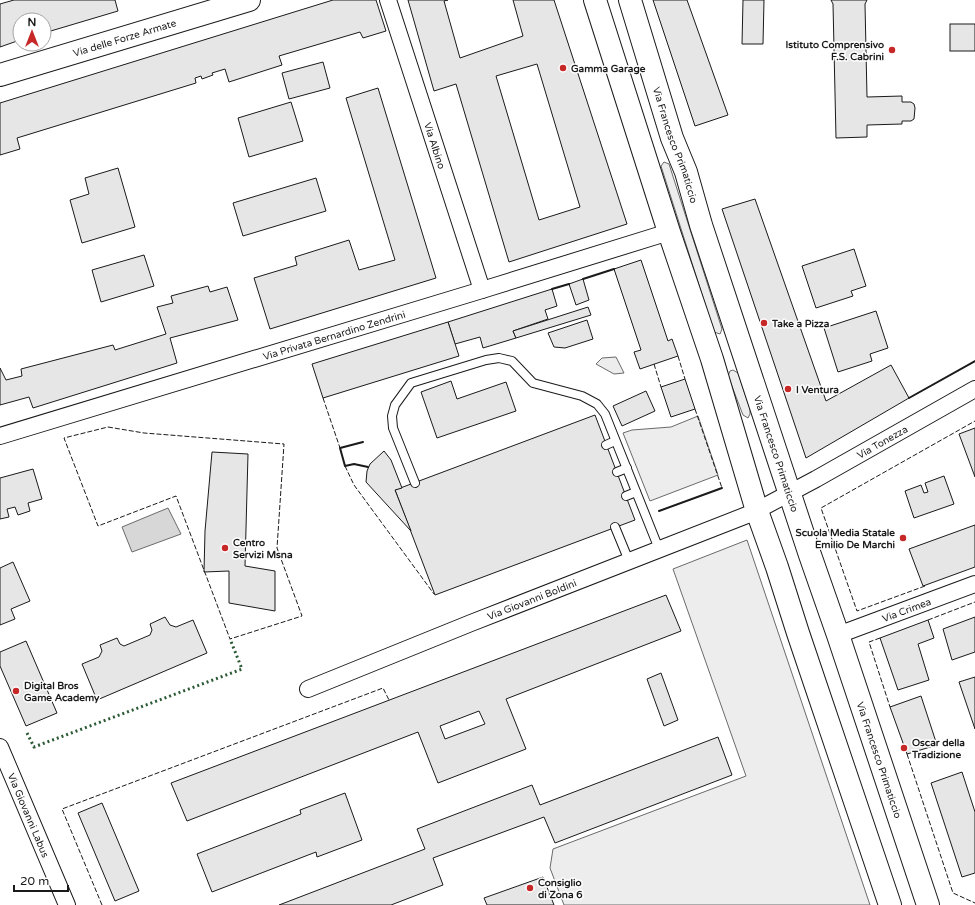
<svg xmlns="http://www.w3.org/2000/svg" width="975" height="905" font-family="'Varela Round',sans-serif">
	<rect width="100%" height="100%" fill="#fff"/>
	<g fill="#ededed" stroke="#6a6a6a">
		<polygon points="664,162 669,164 722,329 720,334 714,332 661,166"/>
		<polygon points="616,357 624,373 614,374 596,364 602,358"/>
		<polygon points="733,370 738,373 750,409 750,414 748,418 743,415 728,376 730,371"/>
		<polygon points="698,416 718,475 650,501 623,433 632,430 671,427"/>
		<polygon points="747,540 870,905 564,905 550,868 553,849 746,776 673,569"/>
	</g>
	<polygon fill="#d7d7d7" stroke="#6a6a6a" points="168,508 181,534 132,552 122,527"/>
	<g fill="#e6e6e6" stroke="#1a1a1a" fill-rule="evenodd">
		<polygon points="14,0 115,0 118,11 44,33 44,20 20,20 20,40 0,47 0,4"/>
		<polygon points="333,0 376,0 386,31 363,38 360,32 279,56 282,65 229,82 225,69 212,73 213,75 202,79 201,76 195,78 196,83 17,138 20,149 0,155 0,103"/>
		<path d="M408,0H448L444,1L460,58L523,36L513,0H554L627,224L509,262L456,84L434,91ZM537,64L580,207L539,220L496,76Z"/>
		<polygon points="653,0 687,0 728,115 695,126"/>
		<polygon points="743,0 764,0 763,44 742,44"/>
		<polygon points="831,0 867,0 865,4 867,97 902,96 902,102 911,102 914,104 915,108 914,119 911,121 902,121 902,124 867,125 867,137 836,138 833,4"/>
		<rect x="950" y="24" width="25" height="27"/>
		<polygon points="323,62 330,88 289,99 282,73"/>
		<polygon points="378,88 436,278 270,329 254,278 297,265 295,257 349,240 359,270 395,260 346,98"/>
		<polygon points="291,102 303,141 249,157 238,118"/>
		<polygon points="118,168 135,227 82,243 70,200 89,194 85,178"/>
		<polygon points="316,178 326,211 243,236 233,203"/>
		<polygon points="755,199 826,401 891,365 909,398 806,458 722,209"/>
		<polygon points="854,249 866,286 851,291 853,296 816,308 802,266"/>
		<polygon points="144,255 154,286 101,302 92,270"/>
		<polygon points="641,260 668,341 672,339 678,356 640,369 634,352 641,350 614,269"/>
		<polygon points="583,279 589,300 576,305 569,284"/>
		<polygon points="208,286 210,292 227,287 238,320 170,338 177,363 33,408 29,397 0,405 0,368 6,380 22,376 21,369 113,345 115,350 166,334 157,307 173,303 171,296"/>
		<polygon points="552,289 557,306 545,310 548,319 513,331 516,338 483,348 480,337 455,344 448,322"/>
		<polygon points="588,307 591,315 516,338 513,331"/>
		<polygon points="876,311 888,348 870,354 872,361 838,372 824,328"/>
		<polygon points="587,320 593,339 565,348 554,347 548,333"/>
		<polygon points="448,322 459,356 323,398 312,364"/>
		<polygon points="685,379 695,409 671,417 661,387"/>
		<polygon points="451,381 457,399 506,382 516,411 437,438 421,392"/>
		<polygon points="646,391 655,411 622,426 613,406"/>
		<polygon points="595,415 635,520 435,595 395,490"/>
		<polygon points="975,428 975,477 959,434"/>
		<polygon points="384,451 391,460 402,488 395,490 411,531 366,482 367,471 370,464"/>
		<polygon points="212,452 248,454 245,566 275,571 275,611 229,603 229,571 204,572 205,531"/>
		<polygon points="33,469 42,499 28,503 30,511 18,515 15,507 7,509 9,517 0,519 0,478"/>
		<polygon points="944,476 954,504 914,518 905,491 921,485 924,493 928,492 925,483"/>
		<polygon points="975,525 975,567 923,586 909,549"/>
		<polygon points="13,562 30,601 11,609 15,619 0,625 0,568"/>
		<path d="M666,595L681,631L506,699L526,749L438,783L418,732L187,821L171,783ZM479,711L485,724L445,739L440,726Z"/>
		<polygon points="165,617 170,625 176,627 193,620 207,653 97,700 82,664 99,657 102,651 100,645 117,638 120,644 124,646 150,635 152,630 150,624"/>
		<polygon points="975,617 975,652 952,660 943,629"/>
		<polygon points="928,620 934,638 918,644 929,680 898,690 880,638"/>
		<polygon points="26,641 57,713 26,726 0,666 0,652"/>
		<polygon points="661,673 678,720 664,726 647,679"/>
		<polygon points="975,677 975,729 959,682"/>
		<polygon points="921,696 937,745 907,754 890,707"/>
		<polygon points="718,737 732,775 555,843 544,817 433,858 443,885 391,905 279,905 425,849 417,829 532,785 540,805"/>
		<polygon points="962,772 975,812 975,873 962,877 931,783"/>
		<polygon points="345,793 362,840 317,857 316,852 212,892 197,854 301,814 300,810"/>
		<polygon points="102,803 139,891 115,901 78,813"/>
		<polygon points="543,877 554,905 487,905 484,898"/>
	</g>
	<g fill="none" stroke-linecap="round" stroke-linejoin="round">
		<defs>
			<g id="lane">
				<polyline points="606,445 615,441"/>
				<polyline points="617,472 627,468"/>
				<polyline points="415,483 393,428 392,416 395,405 411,383 486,360 499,358 512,361 533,383 582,396 597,404 605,414 659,549"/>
				<polyline points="626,496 636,492"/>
				<polyline points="615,527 629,561"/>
			</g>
			<g id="street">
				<path id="s1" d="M388,0L482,290"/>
				<path id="s2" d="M0,436L482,290L669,232"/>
				<path id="s3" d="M838,635L975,584"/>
				<path id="s4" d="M308,689L471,623L752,513L816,479L975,389"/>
				<path id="s5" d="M0,747L67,905"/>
			</g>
			<g id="secondary">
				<polyline points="595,0 669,232 712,359 757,511 777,567 798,633 890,905"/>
				<path id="s6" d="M630,0L672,138L686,172L701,225L810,555L838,635L928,905"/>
				<path id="s7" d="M0,75L249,0"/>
			</g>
		</defs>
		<use href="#lane" stroke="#1a1a1a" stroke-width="10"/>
		<use href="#street" stroke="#1a1a1a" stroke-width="18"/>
		<use href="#secondary" stroke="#1a1a1a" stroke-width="24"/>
		<use href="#lane" stroke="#fff" stroke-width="8"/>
		<use href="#street" stroke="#fff" stroke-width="16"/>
		<use href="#secondary" stroke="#fff" stroke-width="22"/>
		<polyline stroke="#2b5a34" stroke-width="3" stroke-dasharray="2 3" stroke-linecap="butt" points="27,733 34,747 242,669 230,639"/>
		<g stroke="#1a1a1a" stroke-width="1" stroke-dasharray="5 2" stroke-linecap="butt">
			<polyline points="678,356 685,379"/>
			<polyline points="654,364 661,387"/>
			<polyline points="323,398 340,448"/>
			<polyline points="695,409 722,488"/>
			<polygon points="108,427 144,433 284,444 277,548 302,616 230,639 176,496 98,526 64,438"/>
			<polyline points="345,466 354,485 434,594"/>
			<polyline points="925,586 857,611 821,508 975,421"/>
			<polyline points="928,620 975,602"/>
			<polyline points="880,638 869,642 890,707"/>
			<polyline points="907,754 953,893 975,903"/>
			<polyline points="102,905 62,809 383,688 389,700"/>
		</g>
		<g stroke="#1a1a1a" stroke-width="2">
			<polyline points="583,279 614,269"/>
			<polyline points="552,289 569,284"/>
			<polyline points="909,398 975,361"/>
			<polyline points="363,442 340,448 345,466 354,464 368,467"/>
			<polyline points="659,511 722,488"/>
		</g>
	</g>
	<g fill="#c62828" stroke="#fff" stroke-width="1.5">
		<circle cx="892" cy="50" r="4"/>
		<circle cx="563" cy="68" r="4"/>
		<circle cx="764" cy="323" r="4"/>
		<circle cx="788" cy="389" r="4"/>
		<circle cx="903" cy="538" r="4"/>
		<circle cx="225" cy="548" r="4"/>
		<circle cx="16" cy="691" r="4"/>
		<circle cx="904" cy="748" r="4"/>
		<circle cx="530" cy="888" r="4"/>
	</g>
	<g text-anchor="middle" stroke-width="3" stroke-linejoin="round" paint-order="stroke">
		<g font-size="10" fill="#1a1a1a" stroke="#fff">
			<text dy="4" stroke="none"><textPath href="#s7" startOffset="130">Via delle Forze Armate</textPath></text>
			<text dy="4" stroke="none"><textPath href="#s1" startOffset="153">Via Albino</textPath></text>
			<text dy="4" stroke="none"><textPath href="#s6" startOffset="152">Via Francesco Primaticcio</textPath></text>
			<text dy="4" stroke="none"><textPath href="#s2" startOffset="349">Via Privata Bernardino Zendrini</textPath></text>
			<text dy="4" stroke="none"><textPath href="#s4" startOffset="626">Via Tonezza</textPath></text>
			<text dy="4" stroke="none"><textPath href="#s6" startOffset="477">Via Francesco Primaticcio</textPath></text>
			<text dy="4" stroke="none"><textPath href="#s4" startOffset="241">Via Giovanni Boldini</textPath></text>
			<text dy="4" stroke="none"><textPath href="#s3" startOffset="73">Via Crimea</textPath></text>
			<text dy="4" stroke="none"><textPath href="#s6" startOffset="800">Via Francesco Primaticcio</textPath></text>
			<text dy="4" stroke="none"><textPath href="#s5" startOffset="74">Via Giovanni Labus</textPath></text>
		</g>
		<g font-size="10" font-weight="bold" fill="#1a1a1a" stroke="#fff" text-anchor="start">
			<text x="884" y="48" text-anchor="end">Istituto Comprensivo<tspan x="884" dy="12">F.S. Cabrini</tspan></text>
			<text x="571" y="72">Gamma Garage</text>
			<text x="772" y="327">Take a Pizza</text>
			<text x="796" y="393">I Ventura</text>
			<text x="895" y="536" text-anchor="end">Scuola Media Statale<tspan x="895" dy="12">Emilio De Marchi</tspan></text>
			<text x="233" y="546">Centro<tspan x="233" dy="12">Servizi Msna</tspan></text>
			<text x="24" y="689">Digital Bros<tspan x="24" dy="12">Game Academy</tspan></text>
			<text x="912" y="746">Oscar della<tspan x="912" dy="12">Tradizione</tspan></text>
			<text x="538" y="886">Consiglio<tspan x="538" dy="12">di Zona 6</tspan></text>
		</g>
	</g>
	<g transform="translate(32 32)"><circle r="19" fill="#ffffff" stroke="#a3a3a3"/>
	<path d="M0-3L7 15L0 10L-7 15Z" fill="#c62828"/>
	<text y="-6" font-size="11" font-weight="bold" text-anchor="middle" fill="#1a1a1a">N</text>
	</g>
	<path d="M14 885v6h54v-6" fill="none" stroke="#1a1a1a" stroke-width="2"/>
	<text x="20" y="885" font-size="12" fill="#1a1a1a" stroke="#ffffff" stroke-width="3" paint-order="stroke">20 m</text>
</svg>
